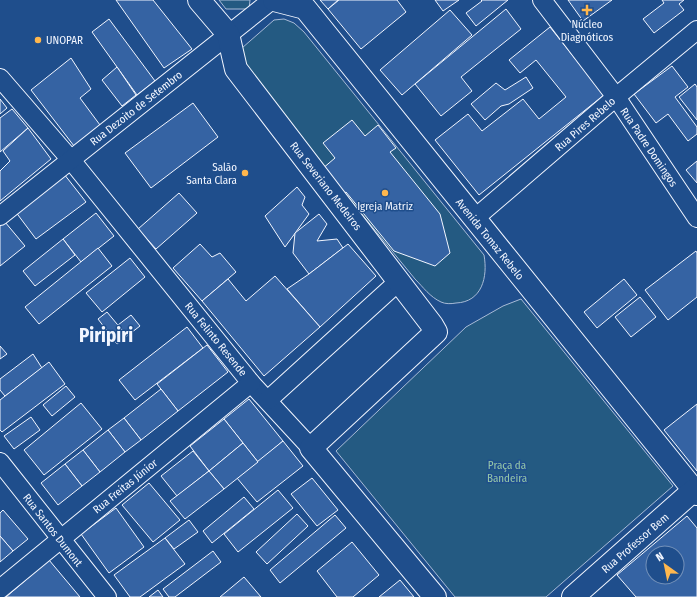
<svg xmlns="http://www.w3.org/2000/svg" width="697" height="597" font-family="'Fira Sans Condensed',sans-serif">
	<rect width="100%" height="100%" fill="#1f4e8c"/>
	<g fill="#245a82" stroke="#a8bbd7">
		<polygon points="219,0 250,0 249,9 226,9"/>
		<path d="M284,19L294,23L304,32L484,255C488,277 482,302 456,303C451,304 445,304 441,302C430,297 423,287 415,279L241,67L242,48L274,20Z"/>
		<polygon points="521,299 673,486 546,597 455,597 336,451 466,327 503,306"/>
	</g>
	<g fill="#3563a3" stroke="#f2f6ff" fill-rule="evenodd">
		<polygon points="116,0 153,0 192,49 164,68"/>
		<polygon points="320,0 338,0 328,9"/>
		<polygon points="339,0 397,0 406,12 361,49 328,9"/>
		<polygon points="435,0 459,0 443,11"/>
		<polygon points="481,0 508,0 476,26 466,13 482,1"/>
		<polygon points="568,0 612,0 583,21"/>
		<polygon points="662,0 684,0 679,4 684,10 654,33 643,19 664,3"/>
		<polygon points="506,9 521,29 461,77 472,91 441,116 415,84"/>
		<polygon points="450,10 472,35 402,95 380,70"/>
		<polygon points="109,19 155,81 137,95 92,32"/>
		<polygon points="550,27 604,95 479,195 435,140 468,114 482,131 523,99 539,119 566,97 536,60 520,73 509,60"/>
		<polygon points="71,58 91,89 80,98 100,125 74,146 31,90"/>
		<polygon points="672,66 688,87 675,97 697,127 697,134 688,141 668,114 656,123 634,94"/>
		<polygon points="117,67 136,95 122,106 102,80"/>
		<polygon points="526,77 533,88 509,104 501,106 485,120 471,104 496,83 505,90"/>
		<polygon points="695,84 697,87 697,120 679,97"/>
		<polygon points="0,99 7,108 0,114"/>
		<polygon points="193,103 218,137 151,188 125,153"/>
		<polygon points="12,109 28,128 0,152 0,118"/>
		<polygon points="352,120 365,136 378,125 396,148 390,152 440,214 450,253 435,266 394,251 346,192 342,195 322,169 335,158 323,143"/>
		<polygon points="28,128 51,159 0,201 0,171 10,161 3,151"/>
		<polygon points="697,161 697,183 686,170"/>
		<polygon points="64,174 86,202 36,239 15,211"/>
		<polygon points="297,187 305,197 302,205 309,214 285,247 265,216"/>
		<polygon points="179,193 197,213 156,249 138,229"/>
		<polygon points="96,213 114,236 81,262 63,239"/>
		<polygon points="319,214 327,224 317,241 337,239 343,248 309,274 293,253 295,233"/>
		<polygon points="5,222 25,246 0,266 0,226"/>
		<polygon points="63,239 75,255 35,286 23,271"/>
		<polygon points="200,244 212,257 220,253 236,272 202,301 173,268"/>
		<polygon points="348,244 376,276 320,327 287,289 309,274"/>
		<polygon points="98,248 112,266 39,324 25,307"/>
		<polygon points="696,251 697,253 697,297 668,320 645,290"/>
		<polygon points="130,258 145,277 102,312 86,293"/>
		<polygon points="275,276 320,327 264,376 202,301 228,279 246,301"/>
		<polygon points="624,279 637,295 597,328 584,312"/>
		<polygon points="640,297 656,317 631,337 615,317"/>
		<polygon points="107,312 127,336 117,344 98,319"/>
		<polygon points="131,315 140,326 127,336 118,325"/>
		<polygon points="187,327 203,348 135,400 119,380"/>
		<polygon points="207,345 228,372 178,411 157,384"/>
		<polygon points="0,346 7,354 0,359"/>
		<polygon points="33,354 42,368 5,396 0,390 0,379"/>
		<polygon points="49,362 65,384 2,432 0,430 0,400"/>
		<polygon points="66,386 75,397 52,416 43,405"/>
		<polygon points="161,389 178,411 141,440 124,418"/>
		<polygon points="249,399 283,441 258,462 224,419"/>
		<polygon points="81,403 102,429 44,475 24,450"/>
		<polygon points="697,404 697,471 664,430"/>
		<polygon points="31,417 40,430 14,449 4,436"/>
		<polygon points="124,418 141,440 125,452 108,430"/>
		<polygon points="224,419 243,443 209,471 190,446"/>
		<polygon points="108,430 125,452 100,472 83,450"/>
		<polygon points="283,441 303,466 257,502 237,478"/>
		<polygon points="243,443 258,462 224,489 209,471"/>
		<polygon points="83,450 100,472 82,486 65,464"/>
		<polygon points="193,451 209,471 177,496 161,476"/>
		<polygon points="65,464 82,486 58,505 41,483"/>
		<polygon points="209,471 224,489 185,519 170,501"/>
		<polygon points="312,478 338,510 317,526 291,494"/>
		<polygon points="149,483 180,520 153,542 122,505"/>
		<polygon points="278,490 293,508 238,552 224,534"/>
		<polygon points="244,497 254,509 212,543 203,531"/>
		<polygon points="116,508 144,547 109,573 81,534"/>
		<polygon points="3,510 28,539 13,551 0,536 0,513"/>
		<polygon points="297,514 308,526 267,564 256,552"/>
		<polygon points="335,515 346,528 280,583 270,570"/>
		<path d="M687,516L697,528V597H636L617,575ZM653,553H677V577H653Z"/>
		<polygon points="189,520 198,532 174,549 165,538"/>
		<polygon points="0,536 13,551 0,562"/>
		<polygon points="165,538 185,564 140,597 130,597 114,575"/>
		<polygon points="352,542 379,575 353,597 337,597 317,571"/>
		<polygon points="213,551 221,562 175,597 169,597 163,589"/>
		<polygon points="49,560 80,597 6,597"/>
		<polygon points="244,577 261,597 220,597"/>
		<polygon points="400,580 414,597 379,597"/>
		<polygon points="158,590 163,597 149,597"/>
	</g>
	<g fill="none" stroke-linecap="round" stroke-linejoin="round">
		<defs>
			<g id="street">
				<polyline points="542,0 616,97 697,218"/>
				<polyline points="0,78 71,160 251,383 311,448"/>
				<polyline points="0,216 272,0"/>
				<polyline points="474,219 616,97 697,30"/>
				<polyline points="268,400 399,281"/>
				<polyline points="0,462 107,597"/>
				<polyline points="0,589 251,383"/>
			</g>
			<g id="primary">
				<polyline points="199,0 228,34 236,69 432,325 436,332 311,448 435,597"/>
				<polyline points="274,0 305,8 697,494"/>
				<polyline points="573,597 694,490"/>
			</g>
		</defs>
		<use href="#street" stroke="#f2f6ff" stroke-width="20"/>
		<use href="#primary" stroke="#f2f6ff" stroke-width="24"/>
		<use href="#street" stroke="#1f4e8c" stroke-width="18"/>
		<use href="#primary" stroke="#1f4e8c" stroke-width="22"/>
	</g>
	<g fill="#ffb74d" stroke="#1f4e8c" stroke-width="1.5">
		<path d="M585 4h4v4h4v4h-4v4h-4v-4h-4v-4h4z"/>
		<circle cx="38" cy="40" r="4"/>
		<circle cx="245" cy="173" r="4"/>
		<circle cx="385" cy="193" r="4"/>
	</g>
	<g text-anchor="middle" stroke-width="3" stroke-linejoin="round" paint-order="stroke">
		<g font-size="11" fill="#f2f6ff" stroke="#1f4e8c">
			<text x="587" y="28">Núcleo<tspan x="587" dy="13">Diagnóticos</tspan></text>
			<text x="46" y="44" text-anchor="start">UNOPAR</text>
			<text x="237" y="171" text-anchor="end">Salão<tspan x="237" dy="13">Santa Clara</tspan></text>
			<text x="385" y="210">Igreja Matriz</text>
		</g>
		<g font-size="11" fill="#f2f6ff" stroke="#1f4e8c">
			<text transform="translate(136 108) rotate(-38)" y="4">Rua Dezoito de Setembro</text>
			<text transform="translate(585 124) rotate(-41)" y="4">Rua Pires Rebelo</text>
			<text transform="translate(649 147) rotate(56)" y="4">Rua Padre Domingos</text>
			<text transform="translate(326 186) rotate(52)" y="4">Rua Severiano Medeiros</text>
			<text transform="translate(490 239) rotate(51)" y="4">Avenida Tomaz Rebelo</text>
			<text transform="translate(216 339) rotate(51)" y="4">Rua Felinto Resende</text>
			<text transform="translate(125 486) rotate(-39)" y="4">Rua Freitas Júnior</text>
			<text transform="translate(53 530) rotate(52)" y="4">Rua Santos Dumont</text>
			<text transform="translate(635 543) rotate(-41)" y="4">Rua Professor Bem</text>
		</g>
		<g font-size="11" fill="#97c8a6" stroke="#1f4e8c">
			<text x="507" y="469">Praça da<tspan x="507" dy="13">Bandeira</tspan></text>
		</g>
		<g font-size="19" font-weight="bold" fill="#f2f6ff" stroke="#1f4e8c">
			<text x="106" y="342">Piripiri</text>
		</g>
	</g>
	<g transform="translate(665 565) rotate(327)"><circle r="19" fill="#1f4e8c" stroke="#7391ba"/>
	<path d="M0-3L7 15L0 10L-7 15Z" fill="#ffb74d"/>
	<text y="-6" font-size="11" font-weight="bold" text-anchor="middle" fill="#f2f6ff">N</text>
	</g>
</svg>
